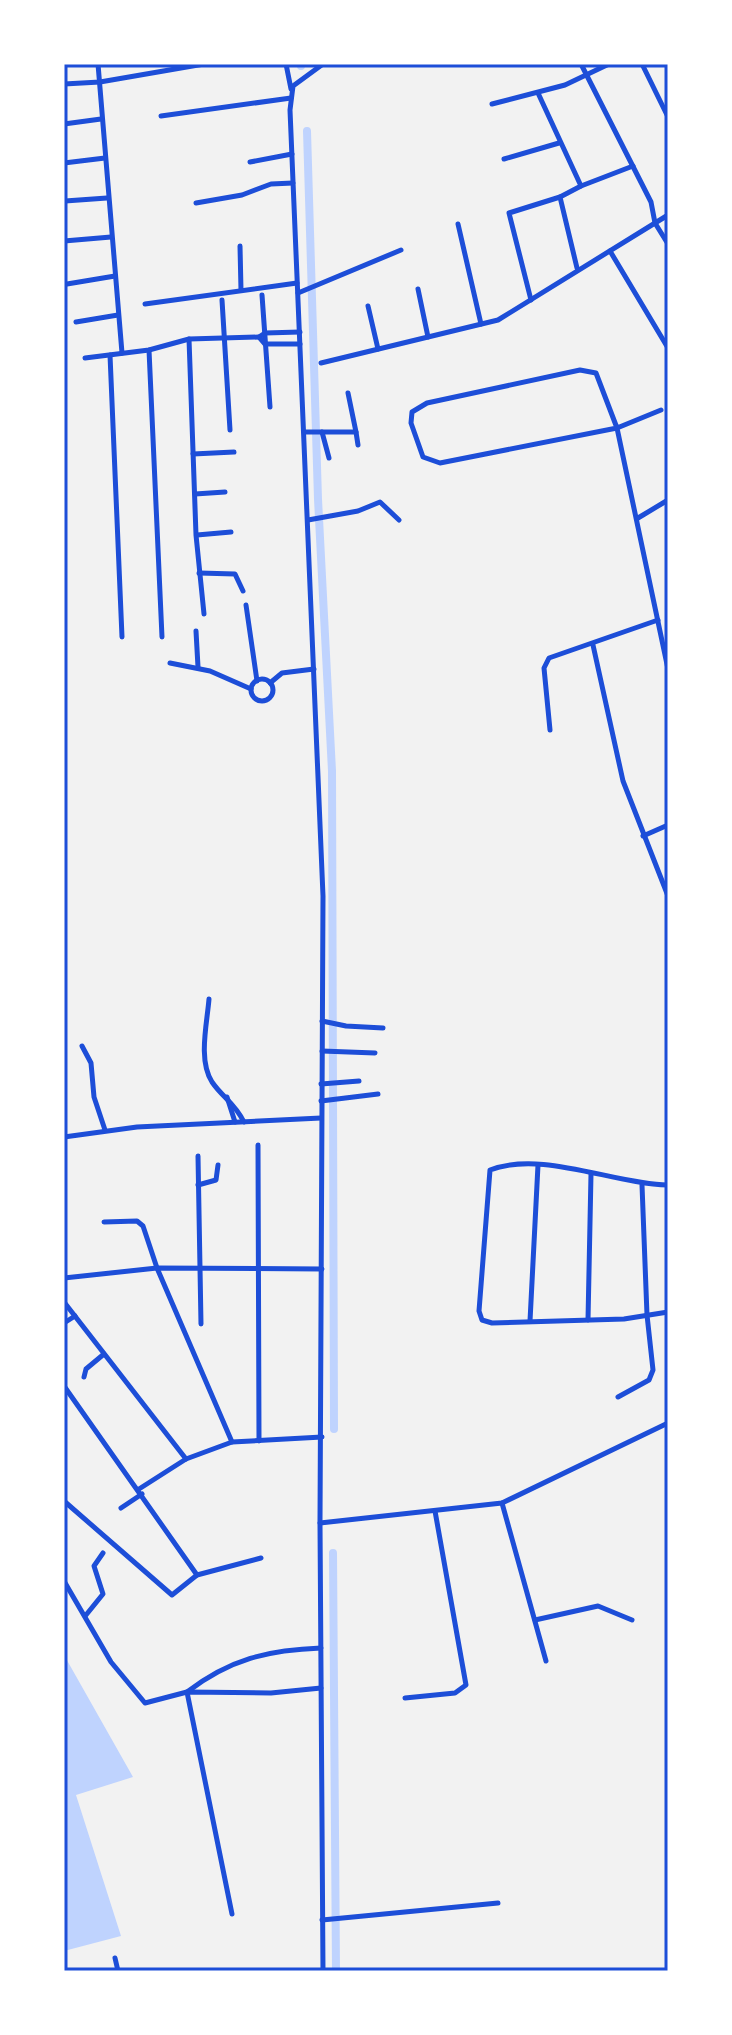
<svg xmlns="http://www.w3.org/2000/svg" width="732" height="2035" font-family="Bitter,serif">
	<rect width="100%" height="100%" fill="#f2f2f2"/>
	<polygon fill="#bfd3fe" points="64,1655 133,1777 76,1795 121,1936 64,1951"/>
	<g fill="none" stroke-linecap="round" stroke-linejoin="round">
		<g stroke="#bfd3fe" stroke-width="8">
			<polyline points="301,64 301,66"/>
			<polyline points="307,131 318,499 332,771 334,1429"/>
			<polyline points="333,1553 336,1971"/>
		</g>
		<g stroke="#1d4ed8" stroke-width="5">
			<polyline points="98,64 122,353"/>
			<polyline points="286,64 291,89"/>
			<polyline points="581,64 651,202 655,223 668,244"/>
			<polyline points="642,64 668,117"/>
			<polyline points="64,84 100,82 204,64"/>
			<polyline points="538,93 581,186 560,197 577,268"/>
			<polyline points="492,104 565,85 609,64"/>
			<polyline points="161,116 291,98"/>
			<polyline points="64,124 101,119"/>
			<polyline points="504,159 559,143"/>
			<polyline points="250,162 292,154"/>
			<polyline points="64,163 105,158"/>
			<polyline points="581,186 633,166"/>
			<polyline points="65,201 107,198"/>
			<polyline points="196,203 242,195 271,184 293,183"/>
			<polyline points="458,224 481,324"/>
			<polyline points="64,241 111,237"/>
			<polyline points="240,246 241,290"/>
			<polyline points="610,251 668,348"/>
			<polyline points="67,284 115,276"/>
			<polyline points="418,289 428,337"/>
			<polyline points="298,293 401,250"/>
			<polyline points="262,295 270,407"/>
			<polyline points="222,300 230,430"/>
			<polyline points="531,300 509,213 560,197"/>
			<polyline points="145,304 297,283"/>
			<polyline points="368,306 378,349"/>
			<polyline points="76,322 118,315"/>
			<polyline points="300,332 265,333 259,337 265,344 300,344"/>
			<polyline points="189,339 196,535 204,614"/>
			<polyline points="149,350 162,637"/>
			<polyline points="110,355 122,637"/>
			<polyline points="85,358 149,350 189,339 259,337"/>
			<polyline points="321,363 498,320 668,215"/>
			<polyline points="348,393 356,432"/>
			<polyline points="661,410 617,428 440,463 423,457 411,423 412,412 427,403 580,370 596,373 617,428 668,669"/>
			<polyline points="304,432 356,432 358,445"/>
			<polyline points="322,432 329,458"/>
			<polyline points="193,454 234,452"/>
			<polyline points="195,494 225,492"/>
			<polyline points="638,518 668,500"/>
			<polyline points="308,520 358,511 380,502 399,520"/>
			<polyline points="197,535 231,532"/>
			<polyline points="199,573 235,574 243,591"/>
			<polyline points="246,605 257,681"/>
			<polyline points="196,631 198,667"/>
			<polyline points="593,645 623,781 668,896"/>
			<polyline points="170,663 210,671 251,689"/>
			<circle cx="262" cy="690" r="11"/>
			<polyline points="270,683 282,673 314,669"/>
			<polyline points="550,730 544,668 549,658 658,620"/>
			<polyline points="643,836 668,825"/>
			<path d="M209,999C207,1024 198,1060 212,1082C223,1098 234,1102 244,1122"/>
			<polyline points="322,1021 346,1026 383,1028"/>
			<polyline points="82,1046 91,1063 94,1097 105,1130"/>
			<polyline points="322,1051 375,1053"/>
			<polyline points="321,1084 359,1081"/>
			<polyline points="227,1097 235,1122"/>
			<polyline points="321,1101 378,1094"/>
			<polyline points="64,1137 137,1127 321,1118"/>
			<polyline points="258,1145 259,1441"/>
			<polyline points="198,1156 201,1324"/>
			<polyline points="198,1185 216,1180 218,1165"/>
			<path d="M668,1185C613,1184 542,1150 490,1170L479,1311L482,1320L492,1323L624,1319L668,1312"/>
			<polyline points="104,1222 137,1221 143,1226 157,1268 232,1442"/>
			<polyline points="64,1278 157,1268 322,1269"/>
			<polyline points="64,1302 186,1459"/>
			<polyline points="588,1320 591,1174"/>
			<polyline points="530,1321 538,1165"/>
			<polyline points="64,1323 75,1316"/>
			<polyline points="84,1377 86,1369 104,1354"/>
			<polyline points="64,1386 197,1575"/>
			<polyline points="618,1397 649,1380 653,1370 647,1315 642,1185"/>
			<polyline points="139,1489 186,1459 232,1442 322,1437"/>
			<polyline points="64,1501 172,1595 197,1575 261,1558"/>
			<polyline points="502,1503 546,1661"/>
			<polyline points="121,1508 142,1494"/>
			<polyline points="320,1523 502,1503 668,1423"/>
			<polyline points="64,1581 111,1662 145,1703 187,1692 271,1693 321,1688"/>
			<polyline points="86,1615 103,1594 94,1566 103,1553"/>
			<polyline points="535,1620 598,1606 632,1620"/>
			<polyline points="405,1698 455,1693 466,1685 435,1511"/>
			<path d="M232,1914L187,1692C230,1659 268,1650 321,1648"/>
			<polyline points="322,1920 498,1903"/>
			<polyline points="115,1958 118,1971"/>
			<polyline points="323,1971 320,1523 323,896 290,110 293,86 323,64"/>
		</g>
	</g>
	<rect width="732" height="2035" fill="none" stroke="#ffffff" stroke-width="132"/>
	<rect x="66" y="66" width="600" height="1903" fill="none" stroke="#1d4ed8" stroke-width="3"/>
</svg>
